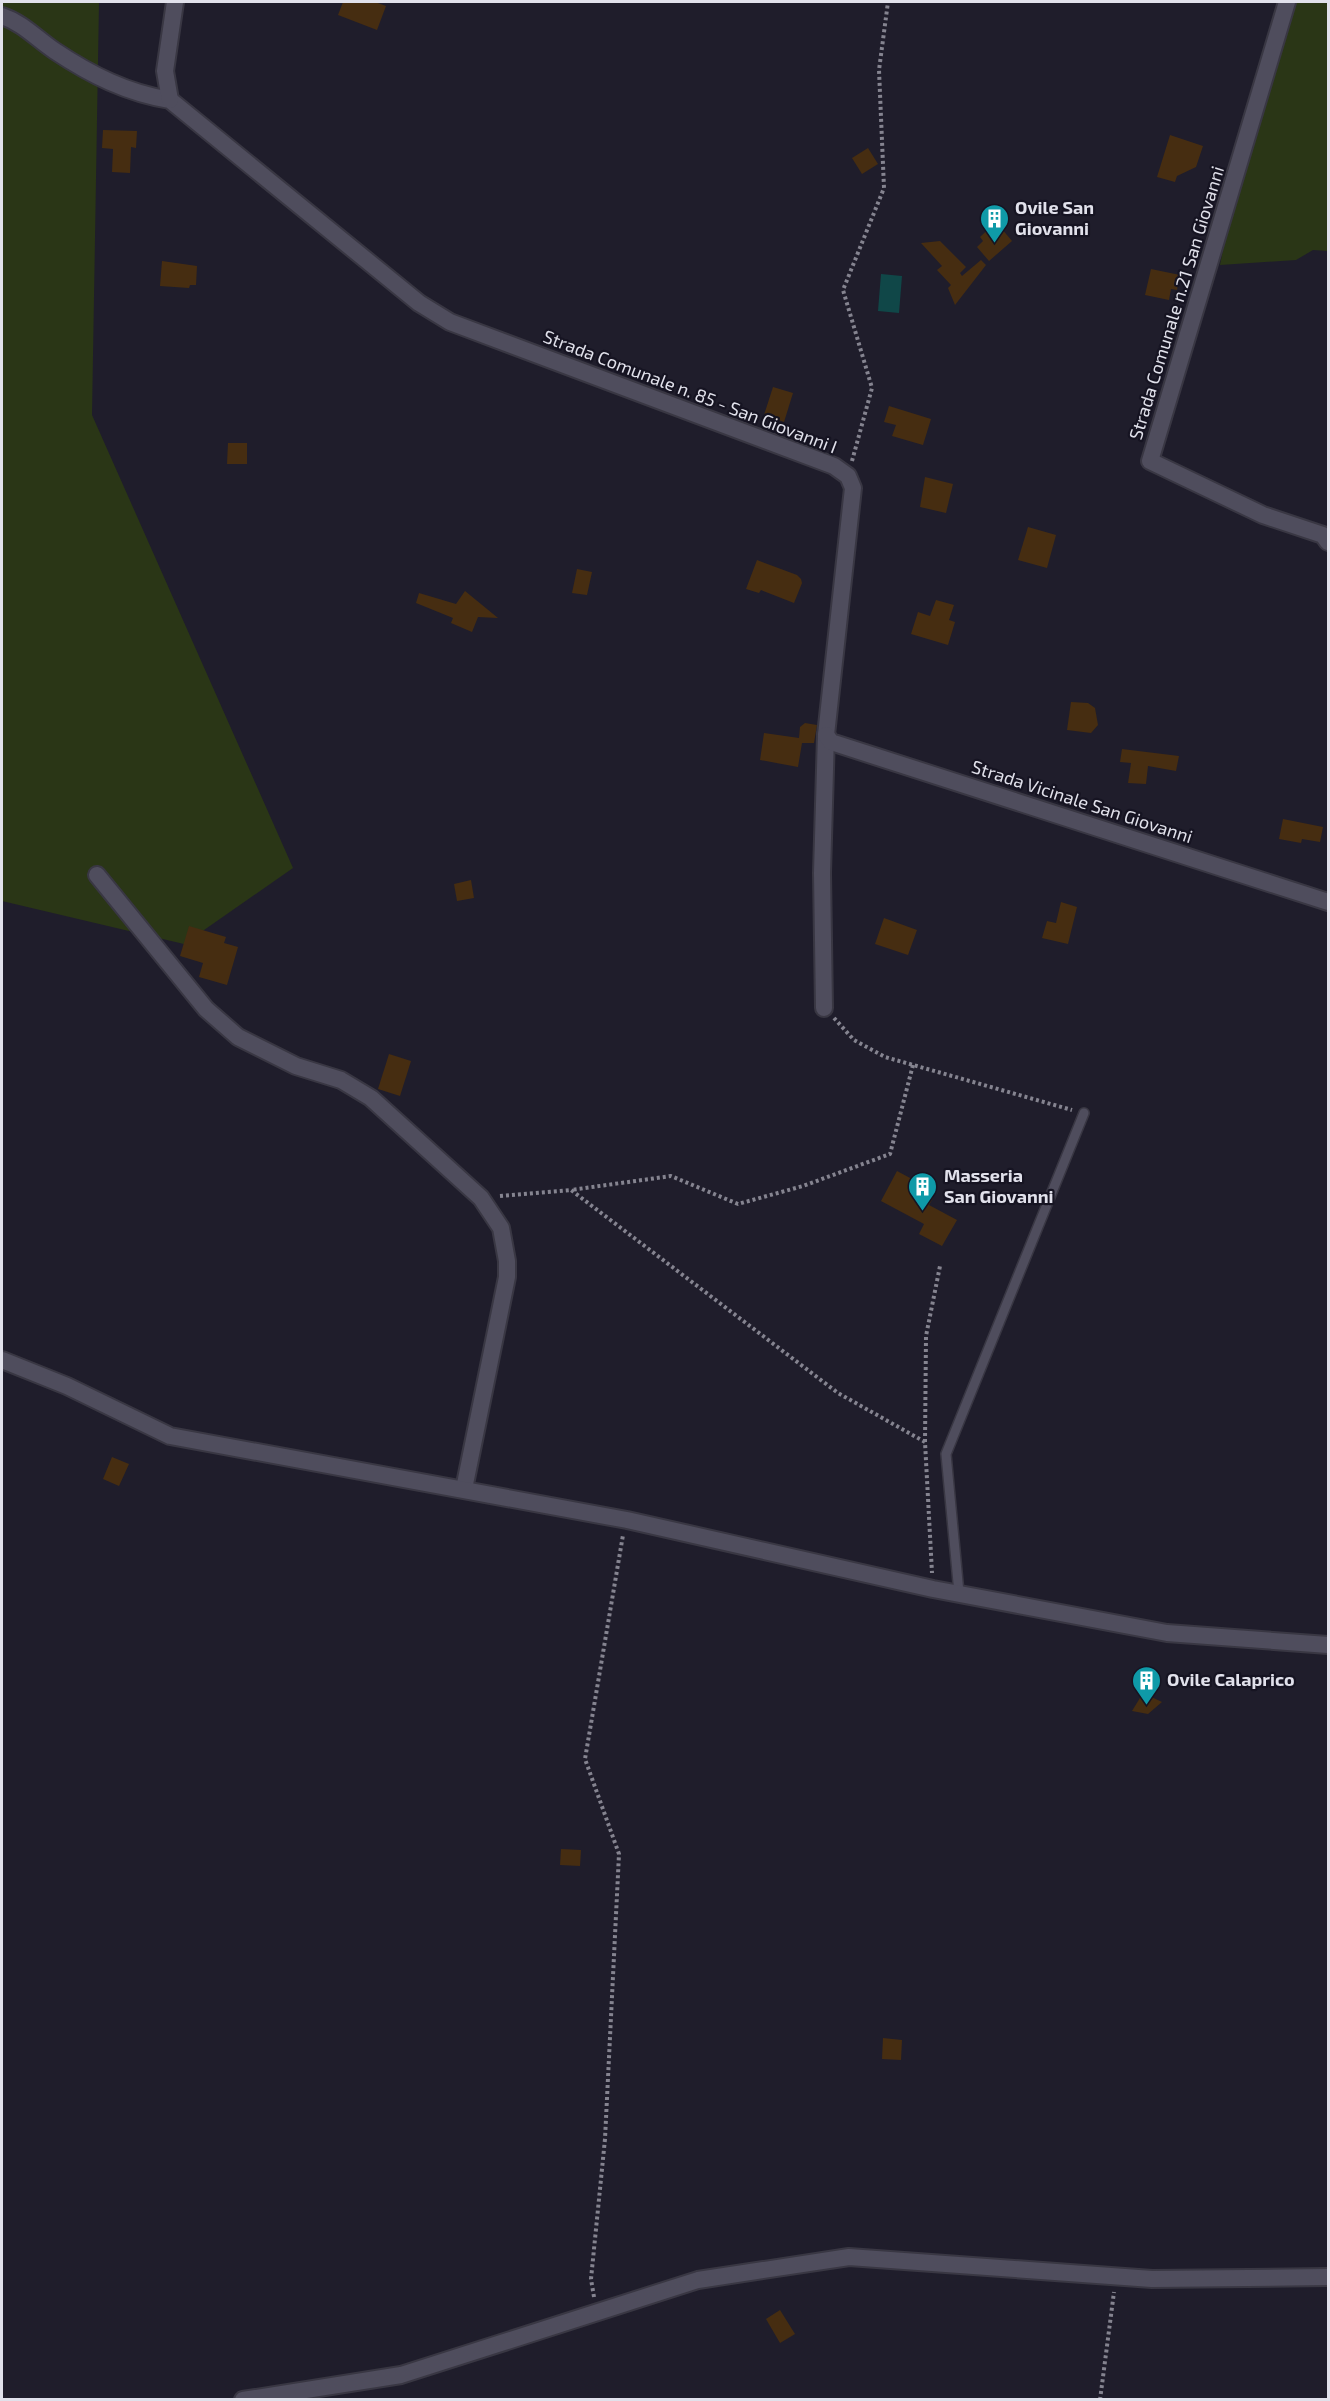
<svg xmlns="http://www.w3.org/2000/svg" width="1330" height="2401" font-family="'Exo 2',sans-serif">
	<rect width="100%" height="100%" fill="#1f1d2b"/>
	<g fill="#2a3616">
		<polygon points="2,2 99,2 92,415 293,868 184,944 2,901"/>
		<polygon points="1290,2 1328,2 1328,251 1313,250 1296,260 1220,265 1248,122"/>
	</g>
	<polygon fill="#104748" points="881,274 902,276 899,313 878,311"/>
	<g fill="#462d11">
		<polygon points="343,2 375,2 386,6 377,30 338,15"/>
		<polygon points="103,130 137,131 136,148 131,147 130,173 112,172 113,149 102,148"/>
		<polygon points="1170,135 1203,146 1196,167 1177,176 1175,182 1157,177"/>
		<polygon points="868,148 878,164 862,174 852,158"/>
		<polygon points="996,222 1012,241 989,261 977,247 983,241 980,237"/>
		<polygon points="940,241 966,267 960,273 962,276 981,260 986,265 955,305 948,288 951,285 937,270 942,266 921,243"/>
		<polygon points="162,261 197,266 196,285 190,285 189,288 160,286"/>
		<polygon points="1151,269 1180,275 1177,290 1171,289 1169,300 1145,295"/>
		<polygon points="773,387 793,393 784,422 764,415"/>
		<polygon points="889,406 931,419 923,445 892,436 896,425 884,422"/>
		<polygon points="228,443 247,443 247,464 227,464"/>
		<polygon points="925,477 953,484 946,513 920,507"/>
		<polygon points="1028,527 1056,535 1047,568 1018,560"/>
		<polygon points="757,560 797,575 801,579 802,583 794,603 761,590 759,593 746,589"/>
		<polygon points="577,569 592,572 587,595 572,593"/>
		<polygon points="465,591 498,618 478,617 472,632 451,623 453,618 416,603 419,593 456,604"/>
		<polygon points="936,600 954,605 949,620 955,622 948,645 911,634 918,612 930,616"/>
		<polygon points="1071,702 1088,703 1095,708 1098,725 1091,733 1067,730"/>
		<polygon points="805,723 817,725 814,743 802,743 798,767 760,760 764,733 799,738 800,727"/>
		<polygon points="1122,749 1179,756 1176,771 1148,766 1146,784 1128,783 1131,763 1120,762"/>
		<polygon points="1283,819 1323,827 1320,842 1302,839 1301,843 1279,839"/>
		<polygon points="471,880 474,898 457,901 454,884"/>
		<polygon points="1061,902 1077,907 1068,944 1042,938 1047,921 1056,923"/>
		<polygon points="884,918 917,930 908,955 875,944"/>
		<polygon points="189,926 226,937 224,943 238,947 227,985 199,977 203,963 180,956"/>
		<polygon points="389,1054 411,1061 400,1096 378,1089"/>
		<polygon points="897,1171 925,1186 922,1192 933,1198 929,1205 957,1220 942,1246 919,1234 924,1224 881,1201"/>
		<polygon points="112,1457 129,1464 119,1486 103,1479"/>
		<polygon points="1143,1693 1162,1702 1148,1714 1132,1711"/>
		<polygon points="561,1849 581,1850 580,1866 560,1865"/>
		<polygon points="883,2038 902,2040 901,2060 882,2059"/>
		<polygon points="780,2310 795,2334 780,2343 766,2319"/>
	</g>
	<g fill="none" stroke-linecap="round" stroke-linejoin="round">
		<defs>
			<polyline id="service" points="959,1593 946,1454 1084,1113"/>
			<g id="minor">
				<polyline points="1287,2 1150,461 1263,515 1323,535 1328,542"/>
				<path d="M2,16C23,23 37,39 55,51C91,75 127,93 170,100L419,303L450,322L834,466L848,476L853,488L826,735L822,873L824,1008"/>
				<polyline points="170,100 165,71 175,2"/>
				<polyline points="826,735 831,742 1328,902"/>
				<polyline points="97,875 206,1009 238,1037 296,1066 341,1080 371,1098 481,1198 501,1228 507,1261 507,1277 464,1489"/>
				<polyline points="2,1360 67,1386 170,1436 627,1520 933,1589 1167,1633 1328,1645"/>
			</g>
			<polyline id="tertiary" points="243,2400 401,2375 698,2280 849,2257 1152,2279 1328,2277"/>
		</defs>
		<use href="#service" stroke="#393743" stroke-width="12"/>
		<use href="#minor" stroke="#393743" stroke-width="20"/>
		<use href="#tertiary" stroke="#393743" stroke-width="20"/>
		<g stroke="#858490" stroke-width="4" stroke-dasharray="3 3" stroke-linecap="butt">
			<polyline points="852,461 872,388 843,290 884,188 879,70 888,2"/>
			<polyline points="834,1018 854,1040 885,1057 1072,1110"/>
			<polyline points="913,1065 890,1154 803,1186 738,1204 671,1176 571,1190 838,1393 925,1442 932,1573"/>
			<polyline points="500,1196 571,1190"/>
			<polyline points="925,1442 926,1336 940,1266"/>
			<polyline points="594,2297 591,2279 605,2139 619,1854 585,1759 623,1535"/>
			<polyline points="1100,2400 1114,2292"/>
		</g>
		<use href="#service" stroke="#4f4d5d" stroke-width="9"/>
		<use href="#minor" stroke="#4f4d5d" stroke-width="16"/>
		<use href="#tertiary" stroke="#4f4d5d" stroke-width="16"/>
	</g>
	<defs>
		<symbol id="building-pin" viewBox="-11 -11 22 30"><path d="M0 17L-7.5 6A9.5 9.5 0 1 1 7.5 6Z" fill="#0f9aa8" stroke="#161422"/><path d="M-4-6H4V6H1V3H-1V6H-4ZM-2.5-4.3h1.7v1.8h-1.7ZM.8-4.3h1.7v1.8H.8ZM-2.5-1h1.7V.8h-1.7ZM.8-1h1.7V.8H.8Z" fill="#fff"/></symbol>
	</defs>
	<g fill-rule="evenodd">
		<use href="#building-pin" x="978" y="202" width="33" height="45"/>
		<use href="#building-pin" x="906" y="1170" width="33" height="45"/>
		<use href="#building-pin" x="1130" y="1664" width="33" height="45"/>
	</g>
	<g text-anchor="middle" stroke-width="4.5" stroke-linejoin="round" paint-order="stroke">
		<g font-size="18" font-weight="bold" fill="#e1e1eb" stroke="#161422" text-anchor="start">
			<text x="1015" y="214">Ovile San<tspan x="1015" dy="21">Giovanni</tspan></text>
			<text x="944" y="1182">Masseria<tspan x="944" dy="21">San Giovanni</tspan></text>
			<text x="1167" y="1686">Ovile Calaprico</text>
		</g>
		<g font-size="18" fill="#e1e1eb" stroke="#161422">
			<text transform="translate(1177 303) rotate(-73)" y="6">Strada Comunale n.21 San Giovanni</text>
			<text transform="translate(690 392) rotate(21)" y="6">Strada Comunale n. 85 - San Giovanni I</text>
			<text transform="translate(1082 802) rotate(18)" y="6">Strada Vicinale San Giovanni</text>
		</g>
	</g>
	<rect width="1330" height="2401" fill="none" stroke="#e1e1eb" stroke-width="6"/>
</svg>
